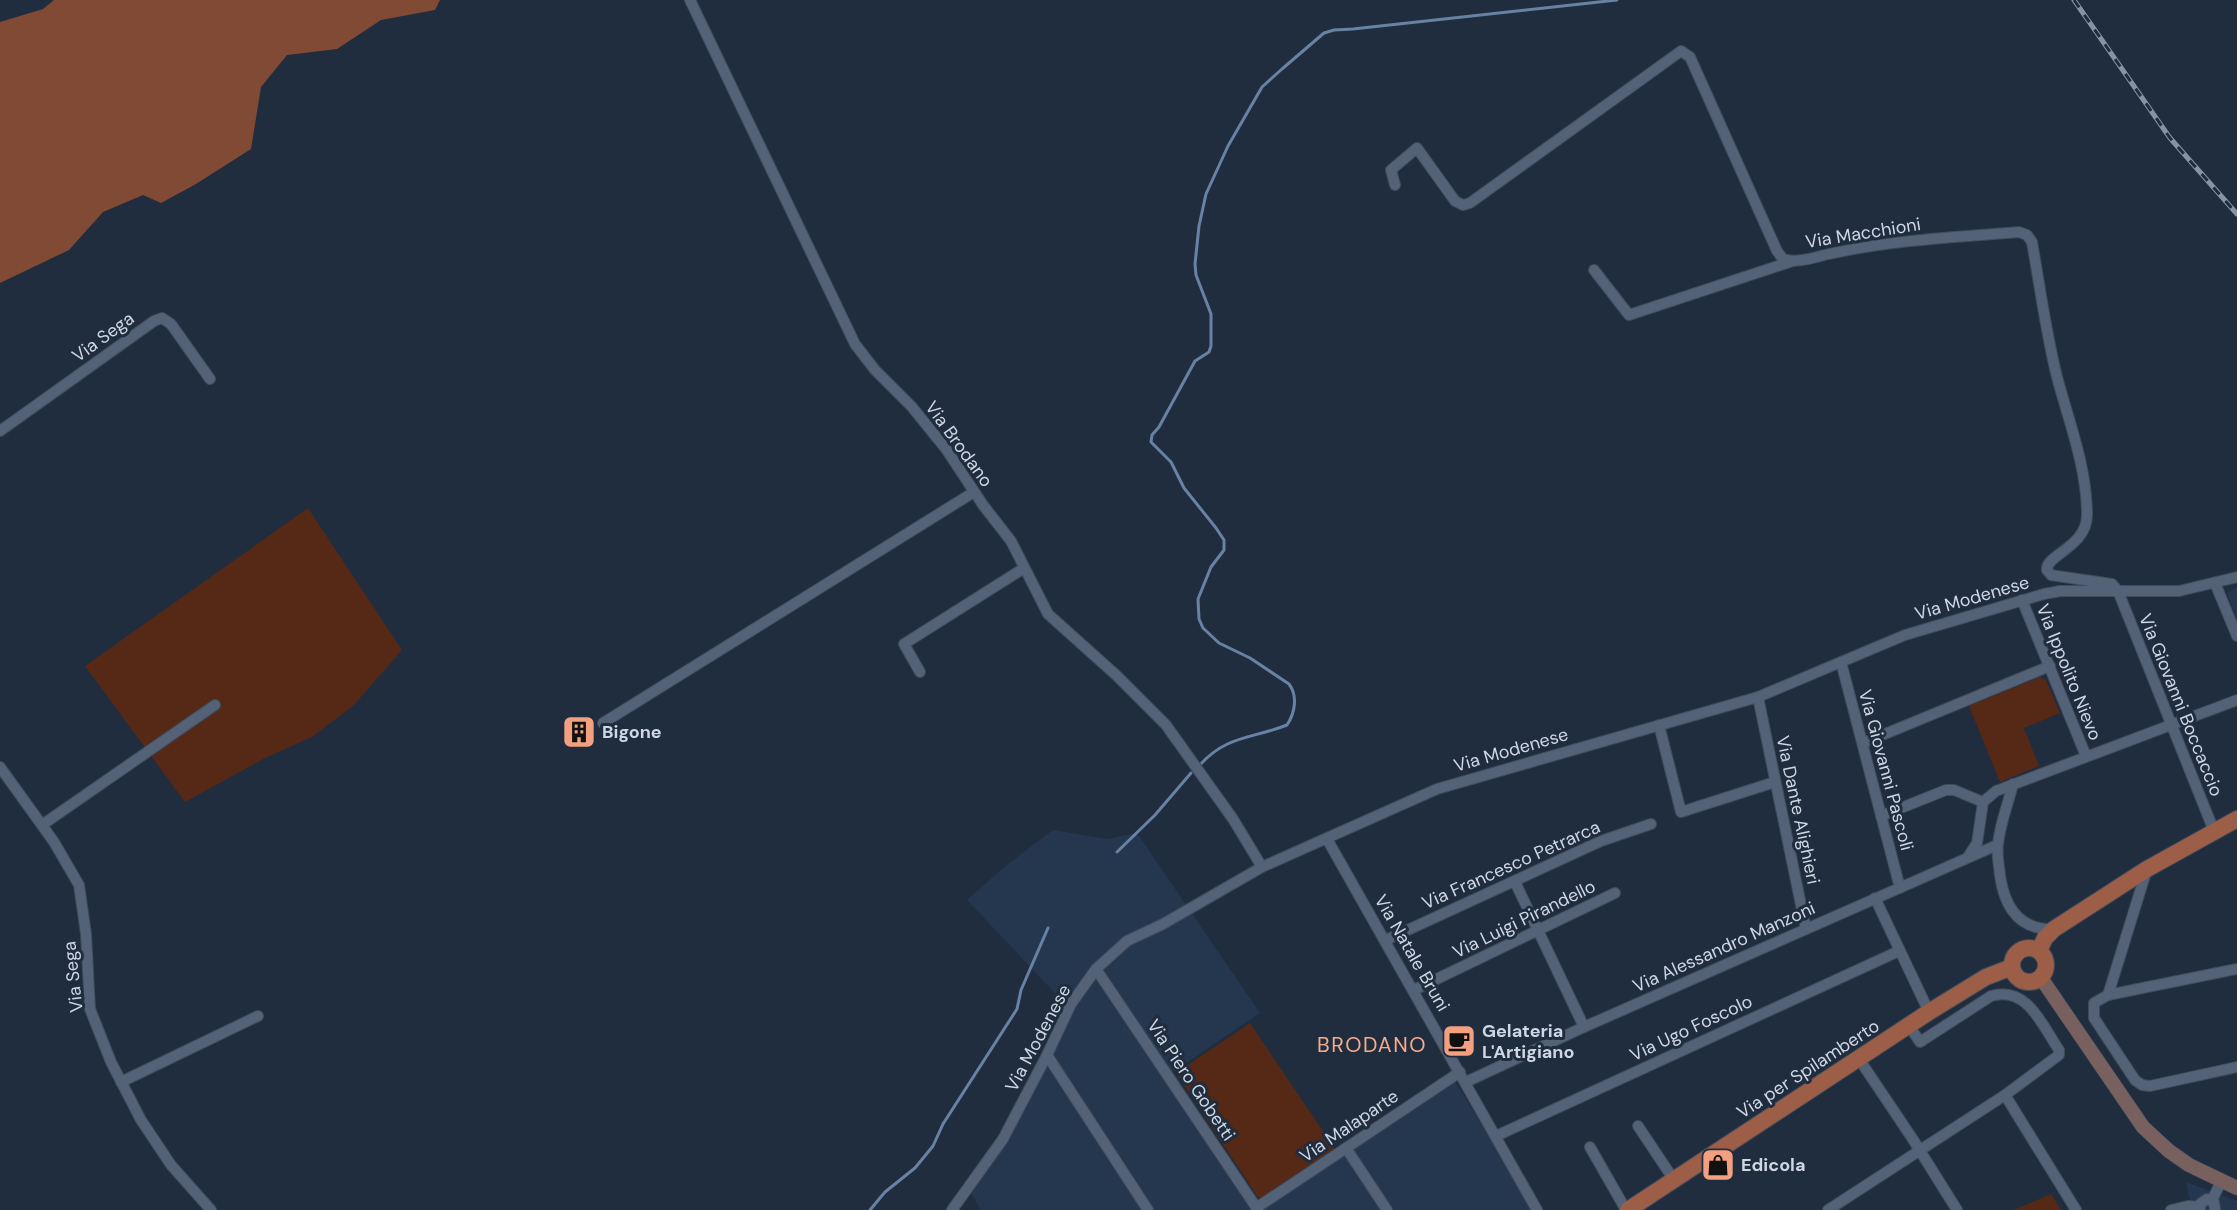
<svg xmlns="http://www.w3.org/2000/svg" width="2237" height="1210" font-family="'DM Sans',sans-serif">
	<rect width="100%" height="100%" fill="#202d3f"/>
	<g fill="#25374e">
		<polygon points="2237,587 2237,619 2227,593"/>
		<polygon points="1053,830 1107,839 1137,833 1260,1013 1173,1072 1259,1201 1450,1073 1534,1210 981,1210 969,1190 1069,1008 967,900 1008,864"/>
		<polygon points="2186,1182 2237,1201 2237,1210 2192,1210"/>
	</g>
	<g fill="#552916">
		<polygon points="308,508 402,650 353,706 312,737 265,758 185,802 85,666"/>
		<polygon points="2040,677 2046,680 2060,713 2024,728 2039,766 2000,782 1969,706"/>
		<polygon points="1250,1023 1335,1149 1262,1197 1258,1197 1176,1073"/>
		<polygon points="2051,1194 2061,1210 2014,1210"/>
	</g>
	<polygon fill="#804a34" points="54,0 440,0 435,10 381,20 337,49 287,55 261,87 251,149 196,184 161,203 143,195 103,212 69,250 0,283 0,22 43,9"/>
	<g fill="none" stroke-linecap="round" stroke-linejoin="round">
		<g stroke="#6882a4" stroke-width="3">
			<path d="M1199,766C1226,735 1252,739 1287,725C1295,713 1298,696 1289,684L1250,658L1219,643L1203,628L1199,619L1198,599L1211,567L1224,550V540L1216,528L1184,488L1171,462L1151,442L1152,435L1159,427L1195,361L1209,352L1211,346V314L1196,275L1195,264L1199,226L1206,194L1228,146L1262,87L1282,69L1324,33L1334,30L1353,29L1617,0"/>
			<polyline points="1117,852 1155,815 1191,773"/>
			<polyline points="870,1210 885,1192 915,1168 933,1146 943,1124 1017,1009 1021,990 1048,928"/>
		</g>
		<defs>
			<g id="street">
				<polyline points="690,0 855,344 875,370 912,407 946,449 983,505 1011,541 1048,614 1116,675 1166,725 1233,819 1262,867"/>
				<path d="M1395,185L1391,170L1417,148L1455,201L1463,205L1470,203L1681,51L1690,57L1777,251L1783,259C1797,264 1815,257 1829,254C1892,240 1955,237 2019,232L2027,235L2032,242C2040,287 2046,333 2057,377C2069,422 2087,468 2087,515C2087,547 2045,555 2047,570L2051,575L2057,576L2112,584L2118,591L2214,831"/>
				<polyline points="1594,270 1629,315 1793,261"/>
				<polyline points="0,431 154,321 162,318 171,324 210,379"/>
				<polyline points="2215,583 2237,636"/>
				<polyline points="2022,600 2086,756"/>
				<polyline points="1841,662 1900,888"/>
				<polyline points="920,672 904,644 1024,568"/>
				<polyline points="1758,697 1806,929"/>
				<polyline points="603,723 974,492"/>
				<polyline points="1659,725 1681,812 1775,782"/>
				<polyline points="1863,743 2050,666"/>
				<polyline points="0,767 54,842 79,885 86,934 90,1009 111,1062 141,1120 171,1165 211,1210"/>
				<path d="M2013,784C2008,804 2000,824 1998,844C1997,851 1998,860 1999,867C2002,901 2015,931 2054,929"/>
				<polyline points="1881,816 1946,790 1954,790 1983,802"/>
				<polyline points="42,825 215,705"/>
				<polyline points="1327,839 1537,1210"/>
				<polyline points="1968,857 1977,843 1983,802 1996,791 2237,700"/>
				<polyline points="1515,882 1584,1027"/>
				<polyline points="1875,898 1929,1012"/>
				<polyline points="1386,940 1601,841 1651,824"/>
				<polyline points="1096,969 1258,1210"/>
				<polyline points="2237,969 2108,995 2094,1003 2094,1018 2135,1080 2142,1085 2150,1086 2237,1067"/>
				<polyline points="1414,990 1615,893"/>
				<polyline points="2108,995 2147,869"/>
				<polyline points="1047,1055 1148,1210"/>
				<polyline points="1859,1059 1912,1138 1957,1210"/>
				<polyline points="121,1082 258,1016"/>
				<polyline points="1466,1082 1584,1027 1997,845"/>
				<polyline points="2005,1095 2076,1210"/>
				<polyline points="1638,1126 1674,1180"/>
				<polyline points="1496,1136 1899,951"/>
				<polyline points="1590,1147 1626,1210"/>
				<polyline points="1346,1148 1387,1210"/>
				<polyline points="2212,1200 2221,1182"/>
				<polyline points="1256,1208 1460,1072"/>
				<polyline points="952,1210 1003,1139 1047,1055 1071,1004 1096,969 1127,941 1163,924 1262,867 1437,789 1758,697 1905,635 2044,594 2060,591 2179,591 2237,577"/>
				<path d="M1828,1210L2005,1095L2059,1055V1050C2042,1025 2027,985 1991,996L1920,1042L1909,1026"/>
				<polyline points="2171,1210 2188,1206 2200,1207"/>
				<polyline points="2200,1210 2200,1204 2207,1199 2214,1202 2215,1210"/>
			</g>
			<polyline id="secondary" points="2041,978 2143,1127 2169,1151 2189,1165 2237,1188"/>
			<g id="primary">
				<circle cx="2029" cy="965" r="17"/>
				<polyline points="2039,951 2045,938 2054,929 2147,869 2237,819"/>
				<polyline points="1628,1210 1929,1012 1986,977 2012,967"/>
			</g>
		</defs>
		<use href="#street" stroke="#404b5a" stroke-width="12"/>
		<use href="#secondary" stroke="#404b5a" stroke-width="15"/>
		<use href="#primary" stroke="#404b5a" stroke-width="18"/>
		<use href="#street" stroke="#536277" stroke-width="10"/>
		<use href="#secondary" stroke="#78605f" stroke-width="14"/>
		<use href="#primary" stroke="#9c5e46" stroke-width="16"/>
		<defs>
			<polyline id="rail" points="2074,0 2170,138 2237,214"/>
		</defs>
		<use href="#rail" stroke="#8893a1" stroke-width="5"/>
		<use href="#rail" stroke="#202d3f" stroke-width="3" stroke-dasharray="9" stroke-linecap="butt"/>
	</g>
	<defs>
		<symbol id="building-square" viewBox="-11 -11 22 22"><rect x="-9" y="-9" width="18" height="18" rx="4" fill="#f2a07f" stroke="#202d3f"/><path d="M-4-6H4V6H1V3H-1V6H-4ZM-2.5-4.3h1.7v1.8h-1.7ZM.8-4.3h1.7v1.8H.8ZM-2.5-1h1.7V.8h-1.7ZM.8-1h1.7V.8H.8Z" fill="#111"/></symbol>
		<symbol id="cafe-square" viewBox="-11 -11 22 22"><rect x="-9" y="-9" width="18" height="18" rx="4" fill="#f2a07f" stroke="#202d3f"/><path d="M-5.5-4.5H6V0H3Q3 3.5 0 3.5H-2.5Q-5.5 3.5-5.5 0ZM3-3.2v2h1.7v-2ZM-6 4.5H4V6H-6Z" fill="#111"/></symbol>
		<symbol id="shop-square" viewBox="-11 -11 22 22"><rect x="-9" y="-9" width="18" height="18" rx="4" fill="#f2a07f" stroke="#202d3f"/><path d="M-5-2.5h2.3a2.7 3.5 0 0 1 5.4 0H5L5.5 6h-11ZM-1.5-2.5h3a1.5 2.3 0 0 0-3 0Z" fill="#111"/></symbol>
	</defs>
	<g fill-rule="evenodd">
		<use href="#building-square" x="560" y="713" width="38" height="38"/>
		<use href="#cafe-square" x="1440" y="1022" width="38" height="38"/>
		<use href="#shop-square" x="1699" y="1146" width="38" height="38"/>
	</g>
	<g text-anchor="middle" stroke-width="6" stroke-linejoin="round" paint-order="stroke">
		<g font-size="18" fill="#ced7e3" stroke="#202d3f">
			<text transform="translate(1863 233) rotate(-9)" y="6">Via Macchioni</text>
			<text transform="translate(103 337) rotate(-36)" y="6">Via Sega</text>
			<text transform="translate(959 444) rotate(54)" y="6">Via Brodano</text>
			<text transform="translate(1972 598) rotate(-16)" y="6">Via Modenese</text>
			<text transform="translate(2069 672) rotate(68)" y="6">Via Ippolito Nievo</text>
			<text transform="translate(2181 705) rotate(68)" y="6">Via Giovanni Boccaccio</text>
			<text transform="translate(1511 750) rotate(-16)" y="6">Via Modenese</text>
			<text transform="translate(1886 770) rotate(75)" y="6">Via Giovanni Pascoli</text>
			<text transform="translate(1798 810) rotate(78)" y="6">Via Dante Alighieri</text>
			<text transform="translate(1511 865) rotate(-24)" y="6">Via Francesco Petrarca</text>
			<text transform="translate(1524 919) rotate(-26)" y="6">Via Luigi Pirandello</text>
			<text transform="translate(1724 947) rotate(-24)" y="6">Via Alessandro Manzoni</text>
			<text transform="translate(1412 953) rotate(60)" y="6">Via Natale Bruni</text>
			<text transform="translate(73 977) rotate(-96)" y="6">Via Sega</text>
			<text transform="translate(1691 1028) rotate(-25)" y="6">Via Ugo Foscolo</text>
			<text transform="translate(1038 1038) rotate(-62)" y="6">Via Modenese</text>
			<text transform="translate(1808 1069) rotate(-33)" y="6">Via per Spilamberto</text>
			<text transform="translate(1191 1080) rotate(56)" y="6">Via Piero Gobetti</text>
			<text transform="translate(1349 1126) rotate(-34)" y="6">Via Malaparte</text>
		</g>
		<g font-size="18" font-weight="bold" fill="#ced7e3" stroke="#202d3f" text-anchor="start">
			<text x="602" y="738">Bigone</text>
			<text x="1482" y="1037">Gelateria<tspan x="1482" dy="21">L'Artigiano</tspan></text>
			<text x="1741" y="1171">Edicola</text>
		</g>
		<g font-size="21" letter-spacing="1.5" fill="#f8ac8c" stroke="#202d3f">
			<text x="1372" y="1052">BRODANO</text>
		</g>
	</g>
</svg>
